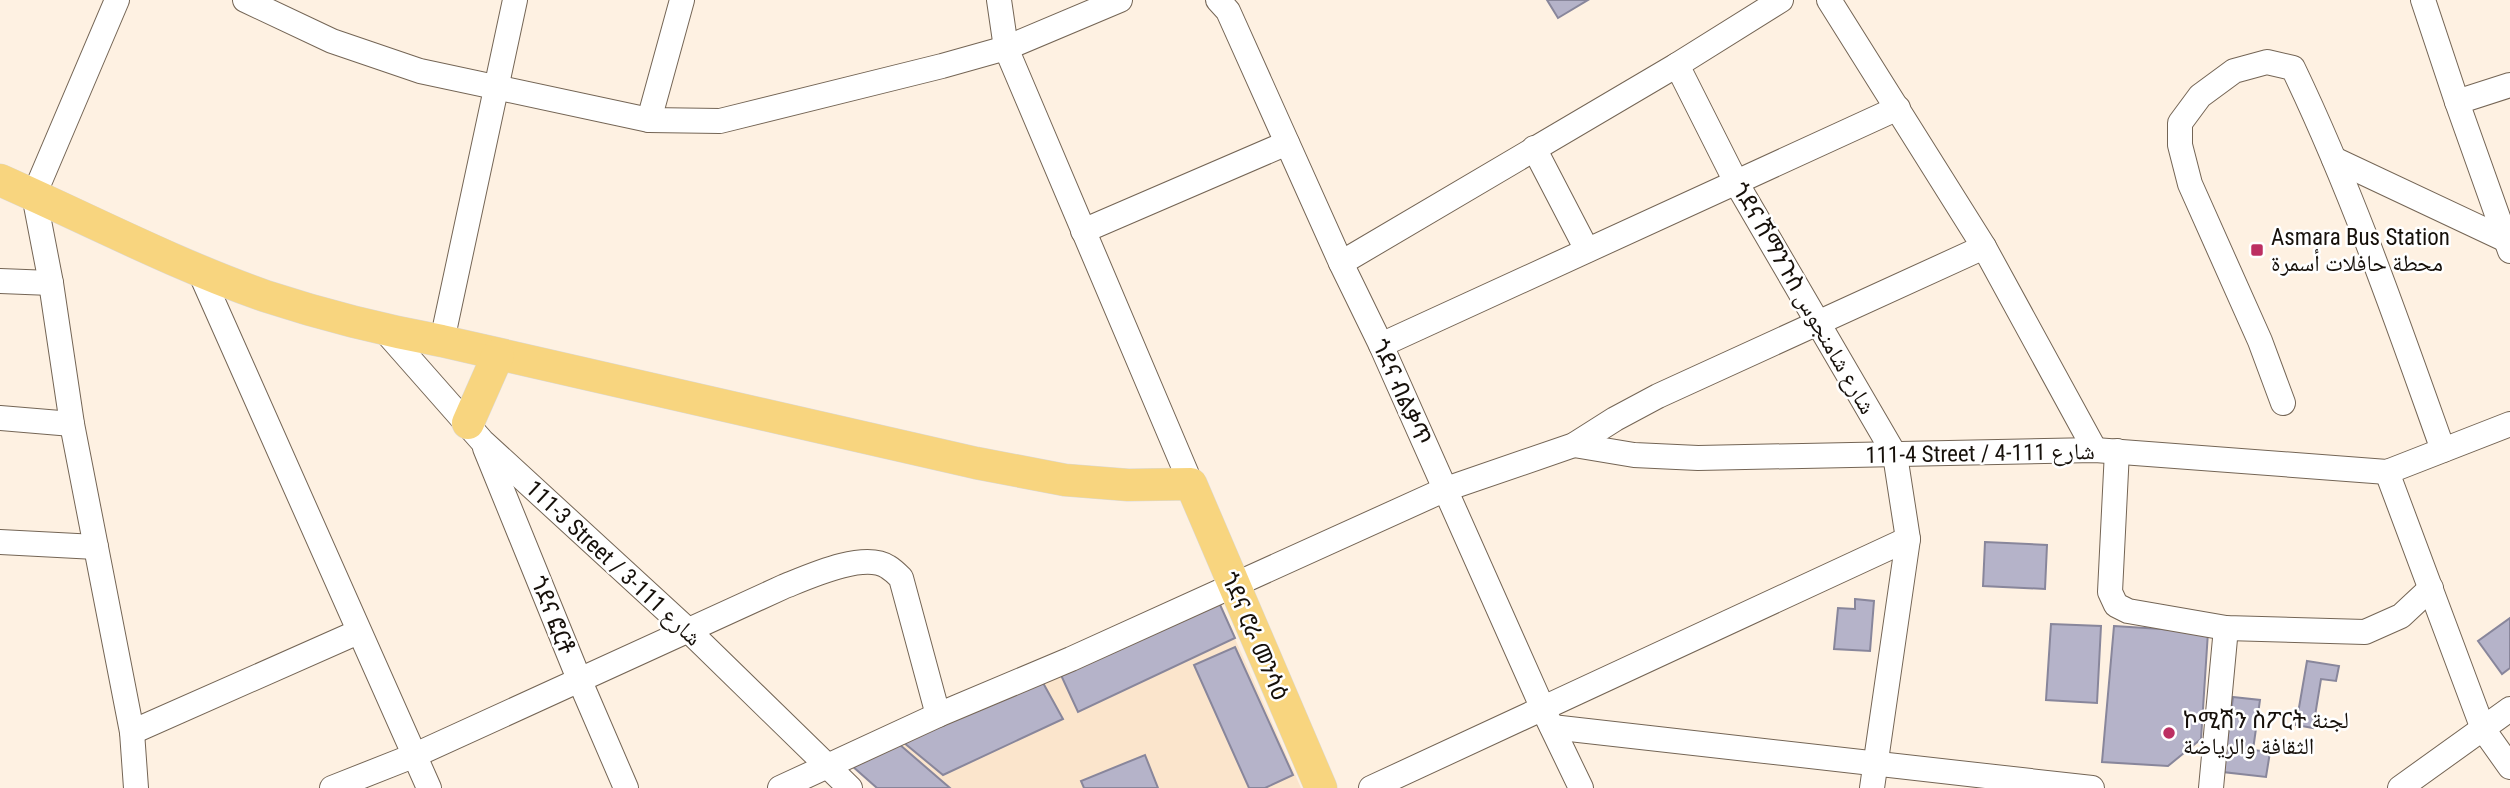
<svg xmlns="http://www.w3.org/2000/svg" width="2510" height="788" font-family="'Roboto Condensed','Noto Naskh Arabic','Noto Sans Ethiopic',sans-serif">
	<rect width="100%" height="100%" fill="#fef1e2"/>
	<polygon fill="#fbe5cc" points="1217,598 1301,788 877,788 851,765"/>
	<g fill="#b5b3c9" stroke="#88869b" stroke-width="2">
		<polygon points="1547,0 1588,0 1558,18"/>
		<polygon points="1985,542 2047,545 2045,589 1983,586"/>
		<polygon points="1217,598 1235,638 1078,712 1060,673"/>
		<polygon points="1855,599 1874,601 1870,651 1834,649 1838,608 1855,609"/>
		<polygon points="2510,618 2510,668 2502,674 2478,641"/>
		<polygon points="2051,624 2101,626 2097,703 2046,700"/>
		<polygon points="2114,626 2208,632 2201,739 2168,766 2102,762"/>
		<polygon points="1235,647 1293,775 1265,788 1249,788 1194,665"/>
		<polygon points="2307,661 2339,666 2336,681 2321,679 2313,728 2296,725"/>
		<polygon points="1042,681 1063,719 943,775 903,742"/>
		<polygon points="2233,697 2260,700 2253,750 2270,752 2266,777 2223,772"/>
		<polygon points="899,744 950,788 877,788 851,765"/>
		<polygon points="1145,755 1158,788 1084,788 1081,781"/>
	</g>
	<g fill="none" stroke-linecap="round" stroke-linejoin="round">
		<defs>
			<g id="minor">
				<polyline points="117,0 34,195 51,283 72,424 132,732 136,788"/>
				<polyline points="245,0 332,41 420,71 649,120 720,121 942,66 1006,48 1120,0"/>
				<polyline points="999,0 1006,48 1191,484"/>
				<polyline points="1218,0 1228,11 1341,263 1381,345 1543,709 1581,788"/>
				<polyline points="1829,0 1984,247 2095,450"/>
				<polyline points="2423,0 2457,102 2510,251"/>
				<polyline points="1677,65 1737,184 1895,455 1908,539 1872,788"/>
				<polyline points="2457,102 2510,85"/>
				<polyline points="649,120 682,0"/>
				<polyline points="1534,148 1587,250"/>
				<polyline points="2334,159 2506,240"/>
				<polyline points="1083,231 1287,143"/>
				<polyline points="1341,263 1677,65 1781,0"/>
				<polyline points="199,270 429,788"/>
				<polyline points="0,281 51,283"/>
				<polyline points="385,331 482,441 689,631 850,788"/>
				<polyline points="442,341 515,0"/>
				<polyline points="1381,345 1898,108"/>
				<path d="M2283,403L2260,341L2190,184L2180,145V123L2200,96L2234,71L2267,62L2293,68C2352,191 2397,321 2443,450"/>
				<polyline points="0,418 72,424"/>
				<polyline points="1574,445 1634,455 1698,458 2095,450 2387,472 2510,424"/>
				<polyline points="485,448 579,679 626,788"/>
				<polyline points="2117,451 2110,592 2116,605 2128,611 2226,628 2365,632 2401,616 2431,588"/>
				<polyline points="2387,472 2483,729 2510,767"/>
				<polyline points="0,542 96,547"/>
				<polyline points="1552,727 2092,788"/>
				<polyline points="132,732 358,632"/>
				<path d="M332,788L413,756L783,587C808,577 864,551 888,567C893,570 897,574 901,578L938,715"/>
				<polyline points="780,788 938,715 1071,659 1446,489 1574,445 1615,419 1658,396 1984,247"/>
				<polyline points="1371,788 1908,539"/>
				<polyline points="2211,788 2226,628"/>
				<polyline points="2400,788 2510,709"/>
			</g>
			<g id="major">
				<path d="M0,180C88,219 174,264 265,296C323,315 382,330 442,341L976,463L1065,480L1128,485L1191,484L1321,788"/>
				<polyline points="468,423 498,355"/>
			</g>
		</defs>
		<use href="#minor" stroke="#746555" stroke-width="26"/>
		<use href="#major" stroke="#dad9d8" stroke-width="33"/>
		<use href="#minor" stroke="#fff" stroke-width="24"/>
		<use href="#major" stroke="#f8d57f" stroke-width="32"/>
	</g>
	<g fill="#bc2f62" stroke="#fff" stroke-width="2.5">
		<rect x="2250" y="243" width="14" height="14" rx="3.5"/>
		<circle cx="2169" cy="733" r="7"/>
	</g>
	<g text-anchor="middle" stroke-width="5" stroke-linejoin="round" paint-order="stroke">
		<g font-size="23" fill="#16100a" stroke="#fff" text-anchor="start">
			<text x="2271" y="245">Asmara Bus Station<tspan x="2271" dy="26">محطة حافلات أسمرة</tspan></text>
			<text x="2183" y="728">ኮሚሽን ስፖርት لجنة<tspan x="2183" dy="26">الثقافة والرياضة</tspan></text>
		</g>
		<g font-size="23" fill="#16100a" stroke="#fff">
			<text transform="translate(1804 298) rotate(60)" y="8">ጎደና ሽማንጉስ شارع شامنجوس</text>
			<text transform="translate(1402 392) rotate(66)" y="8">ጎደና ብልቃጥ</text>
			<text transform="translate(1980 453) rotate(-1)" y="8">111-4 Street / شارع 111-4</text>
			<text transform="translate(614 563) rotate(43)" y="8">111-3 Street / شارع 111-3</text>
			<text transform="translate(553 615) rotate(68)" y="8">ጎደና ፎርቶ</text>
			<text transform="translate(1255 636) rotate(67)" y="8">ጎደና ሮራ መንሳዕ</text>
		</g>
	</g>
</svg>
